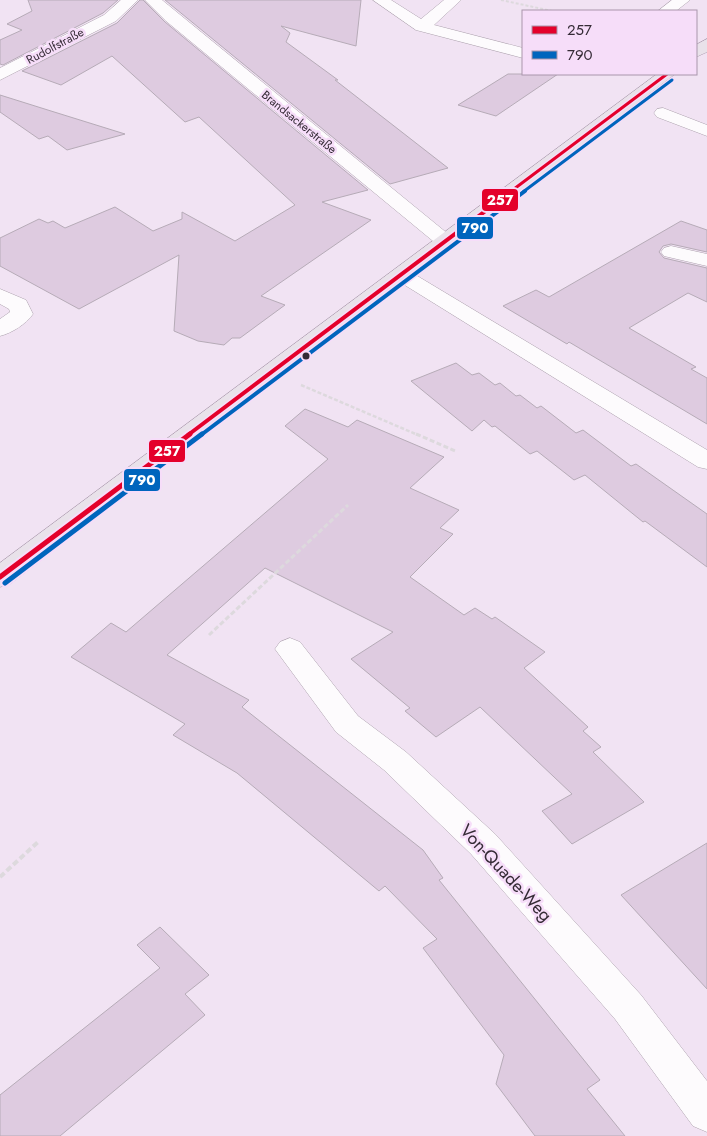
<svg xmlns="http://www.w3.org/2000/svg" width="707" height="1136" font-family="Jost,sans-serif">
	<rect width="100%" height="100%" fill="#f1e3f3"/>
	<g fill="#decbe0" stroke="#b6abb7">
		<polygon points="28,0 118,0 103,13 3,65 0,64 0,40 22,30 7,24 32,11"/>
		<polygon points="140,0 143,0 165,22 368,190 322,202 371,220 261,296 285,305 240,338 232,338 224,345 198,341 174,331 179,255 79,309 0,266 0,238 39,219 48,223 53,221 65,228 115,207 153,231 182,219 182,212 235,241 295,205 199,117 185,122 112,56 61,85 22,71 117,23"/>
		<polygon points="165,0 361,0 356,46 281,26 290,33 286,42 338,80 335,80 448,168 390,184"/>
		<polygon points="508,74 558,74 496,116 458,105"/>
		<polygon points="0,95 51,111 125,134 67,150 48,136 39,139 0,112"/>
		<polygon points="681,221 707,230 707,252 671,244 663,246 659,252 664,258 707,268 707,302 688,293 629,328 696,367 691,369 707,378 707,424 569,342 567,344 503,306 536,290 549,297"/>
		<polygon points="456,363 472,375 479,373 495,385 500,383 516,396 520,395 537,408 541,406 576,433 583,430 631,466 636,464 707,514 707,567 645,521 643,522 585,475 574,480 537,451 530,454 495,426 492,427 484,420 472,431 411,381"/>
		<polygon points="305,409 348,427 357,420 444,457 410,488 459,510 440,528 453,534 410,577 464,615 475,608 492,619 495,617 545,652 524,668 588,727 583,731 601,747 593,752 644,802 572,844 542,811 572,794 480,707 436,737 405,711 410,708 351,659 393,632 265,568 167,655 249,700 242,707 423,850 443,878 439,880 600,1080 587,1089 625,1136 535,1136 496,1084 504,1055 423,948 437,939 385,886 379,891 237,773 173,735 185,724 71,657 111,623 126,632 328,459 285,426"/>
		<polygon points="707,843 707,989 621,895"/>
		<polygon points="160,927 209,975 185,994 205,1015 60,1136 0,1136 0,1095 160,968 137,945"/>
	</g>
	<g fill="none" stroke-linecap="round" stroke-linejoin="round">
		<defs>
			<g id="street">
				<polygon points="121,0 138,0 116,21 0,80 0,68 104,15"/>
				<polygon points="145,0 162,0 453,238 456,242 453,246 446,248 439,246 166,21"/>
				<polygon points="373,0 391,0 421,19 444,0 461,0 434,25 523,48 523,58 416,30"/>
				<polygon points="672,0 690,0 676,11 658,11"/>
				<polygon points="663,108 707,125 707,136 657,117 654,113 657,109"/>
				<polygon points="671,246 707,254 707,266 664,256 661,252 664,248"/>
				<polygon points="402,269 409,271 707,450 707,469 698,467 395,279 391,275 395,271"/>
				<path d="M0,289L26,300L33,314C26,324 12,333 0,336V319L10,312L9,309L0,304Z"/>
				<polygon points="290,638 300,642 358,716 406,752 495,834 641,995 707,1081 707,1132 693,1126 615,1019 471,854 384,770 336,732 275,649 280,642"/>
			</g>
			<g id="primary">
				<polygon points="707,39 707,52 696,57 696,45"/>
				<polygon points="657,74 675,74 10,584 0,587 0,563"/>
			</g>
		</defs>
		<use href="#street" stroke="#ada2ae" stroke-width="1"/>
		<use href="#primary" stroke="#ae9eb0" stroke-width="1"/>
		<polyline stroke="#ddd9dd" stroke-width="2" stroke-dasharray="3 2" stroke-linecap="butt" points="501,0 552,11"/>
		<polyline stroke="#ddd9dd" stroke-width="2.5" stroke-dasharray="4 2" stroke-linecap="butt" points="301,385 418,435"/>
		<g stroke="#ddd9dd" stroke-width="3" stroke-dasharray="5 2.5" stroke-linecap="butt">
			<polyline points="416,434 455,451"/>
			<polyline points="209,635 348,505"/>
		</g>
		<polyline stroke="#ddd9dd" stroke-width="4" stroke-dasharray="6 3" stroke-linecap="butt" points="0,877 38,842"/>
		<use href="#street" fill="#fdfbfd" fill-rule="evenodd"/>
		<use href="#primary" fill="#e9e2ea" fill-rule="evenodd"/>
		<defs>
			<polyline id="bus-1-far2" points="510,192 667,74"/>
			<polyline id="bus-1-far1" points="188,435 512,191"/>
			<polyline id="bus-1" points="0,577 190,434"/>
			<polyline id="bus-2-far2" points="523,192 672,80"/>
			<polyline id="bus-2-far1" points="201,435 525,191"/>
			<polyline id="bus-2" points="5,583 202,434"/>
		</defs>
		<use href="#bus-1-far2" stroke="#f6ddf9" stroke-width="5.5"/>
		<use href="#bus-1-far1" stroke="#f6ddf9" stroke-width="7"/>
		<use href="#bus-1" stroke="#f6ddf9" stroke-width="9"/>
		<use href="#bus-2-far2" stroke="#f6ddf9" stroke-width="5.5"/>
		<use href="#bus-2-far1" stroke="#f6ddf9" stroke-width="7"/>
		<use href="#bus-2" stroke="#f6ddf9" stroke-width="9"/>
		<use href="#bus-1-far2" stroke="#e4002b" stroke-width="3"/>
		<use href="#bus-1-far1" stroke="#e4002b" stroke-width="4"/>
		<use href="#bus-1" stroke="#e4002b" stroke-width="5"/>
		<use href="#bus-2-far2" stroke="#0065bd" stroke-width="3"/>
		<use href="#bus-2-far1" stroke="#0065bd" stroke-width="4"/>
		<use href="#bus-2" stroke="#0065bd" stroke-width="5"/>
	</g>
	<circle fill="#352b36" stroke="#f6ddf9" stroke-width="2" cx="306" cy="356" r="4.5"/>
	<g text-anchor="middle" stroke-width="5" stroke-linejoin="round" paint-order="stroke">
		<g font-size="12" fill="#352b36" stroke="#f6ddf9">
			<text transform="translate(55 46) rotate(-28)" y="4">Rudolfstraße</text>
			<text transform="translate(299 122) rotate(39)" y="4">Brandsackerstraße</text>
		</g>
		<g font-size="18" fill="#352b36" stroke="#f6ddf9">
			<text transform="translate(506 873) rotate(47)" y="6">Von-Quade-Weg</text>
		</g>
	</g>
	<g stroke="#f6ddf9" stroke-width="2">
		<rect x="481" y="188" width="38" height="24" rx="5" fill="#e4002b"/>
		<rect x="456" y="216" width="38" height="24" rx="5" fill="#0065bd"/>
		<rect x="148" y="439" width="38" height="24" rx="5" fill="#e4002b"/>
		<rect x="123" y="468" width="38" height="24" rx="5" fill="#0065bd"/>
	</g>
	<g font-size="14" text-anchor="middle" font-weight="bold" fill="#fff">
		<text x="500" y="205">257</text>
		<text x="475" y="233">790</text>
		<text x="167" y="456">257</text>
		<text x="142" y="485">790</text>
	</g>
	<rect x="522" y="10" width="175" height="65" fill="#f6ddf9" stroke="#a996ab"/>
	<rect x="532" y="26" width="25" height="8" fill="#e4002b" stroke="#a996ab"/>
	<text x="567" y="35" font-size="15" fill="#352b36">257</text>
	<rect x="532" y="51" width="25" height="8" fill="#0065bd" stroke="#a996ab"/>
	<text x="567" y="60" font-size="15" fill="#352b36">790</text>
</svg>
